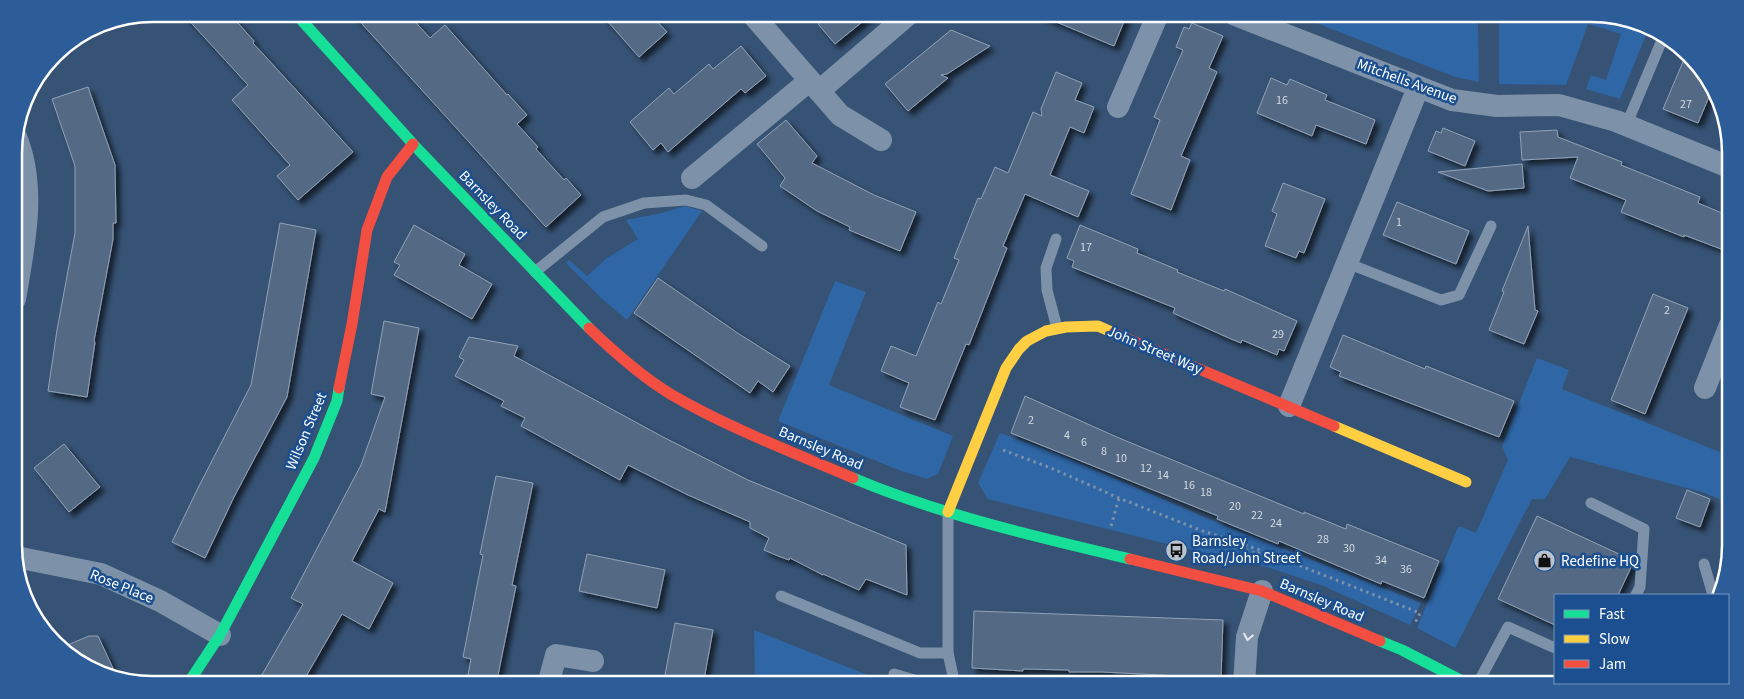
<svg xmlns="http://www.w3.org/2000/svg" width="1744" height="699" font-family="'Source Sans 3',sans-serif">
	<defs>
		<filter id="shadow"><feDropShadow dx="4.5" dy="4.5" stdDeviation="2.5" flood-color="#0009"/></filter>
	</defs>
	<rect width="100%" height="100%" fill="#365274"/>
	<g fill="#2f66a5">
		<polygon points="1293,14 1591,14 1636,21 1648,30 1620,99 1586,89 1591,75 1606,80 1621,34 1588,24 1566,85 1499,84 1499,20 1478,21 1479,82 1455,77"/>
		<polygon points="685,206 702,211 627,320 601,298 566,263 569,260 587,276 607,258 638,239 626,220 662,213"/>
		<polygon points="835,281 866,292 829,385 953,436 938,474 927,479 901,471 778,421"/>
		<polygon points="1537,358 1569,370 1562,389 1730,456 1730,503 1702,492 1570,457 1545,499 1532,499 1455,648 1417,628 1458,527 1462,527 1476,533 1508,460 1502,446"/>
		<polygon points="1000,433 1051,451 1216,522 1421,603 1410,625 1321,585 1267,567 1167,544 988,499 978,483"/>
		<polygon points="754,630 893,685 755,685"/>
	</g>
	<g fill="#526984" stroke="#92a2b6" filter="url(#shadow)">
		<polygon points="183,14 230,14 254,41 253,43 353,152 298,200 277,176 290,165 232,100 248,85"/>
		<polygon points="353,14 408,14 430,38 445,25 507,95 508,94 527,115 517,124 538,147 536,149 564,180 566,178 581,195 546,227"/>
		<polygon points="601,14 650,14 667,32 639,57"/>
		<polygon points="830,14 872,14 835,44 818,24"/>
		<polygon points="1037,14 1127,14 1114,46"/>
		<polygon points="1192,23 1223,36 1209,68 1217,72 1181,156 1190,160 1171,210 1131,194 1160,120 1154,117 1183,50 1176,47 1184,27 1189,29"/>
		<polygon points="951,30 990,46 947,74 941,75 948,78 908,111 885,84"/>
		<polygon points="741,46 766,76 745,93 741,89 668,152 661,143 653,150 630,122 669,88 674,94 709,64 713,69"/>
		<polygon points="1685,57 1701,68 1711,92 1698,123 1663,109"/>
		<polygon points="1056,72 1082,83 1075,100 1094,107 1084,133 1070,127 1050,175 1089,191 1078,217 1025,194 1003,246 1007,248 969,345 966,344 935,420 900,407 909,383 881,371 891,346 916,356 938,302 941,304 959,260 954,258 978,198 981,199 995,167 1008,173 1033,112 1042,116 1041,109"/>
		<polygon points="1271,78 1287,85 1290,79 1327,95 1325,100 1375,120 1366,144 1316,125 1312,136 1257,113"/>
		<polygon points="88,87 115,165 116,223 113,223 113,239 94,341 95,342 87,397 48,391 57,330 75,233 75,166 52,99"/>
		<polygon points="786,120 817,156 812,163 874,195 916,212 900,251 849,230 850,227 817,211 780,186 785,178 757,144"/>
		<polygon points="1443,128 1475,141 1465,166 1428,151 1436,131 1441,133"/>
		<polygon points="1557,130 1558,137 1622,162 1621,165 1700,197 1698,203 1729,216 1729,252 1684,235 1684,237 1621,212 1626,200 1570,178 1578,157 1522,160 1520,132"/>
		<polygon points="1522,164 1524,188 1488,191 1438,172"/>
		<polygon points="1283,183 1325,199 1304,253 1299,251 1296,258 1265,246 1277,214 1272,211"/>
		<polygon points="1397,202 1469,231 1456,264 1383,235"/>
		<polygon points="280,223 316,230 287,397 234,497 205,558 172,542 198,488 251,385"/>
		<polygon points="414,225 465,254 459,265 492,284 472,319 394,275 400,265 394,262"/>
		<polygon points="1080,225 1138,249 1137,253 1178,270 1177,272 1224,291 1225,289 1297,321 1284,351 1279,349 1277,355 1242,340 1241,343 1231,339 1173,313 1175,308 1072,267 1074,261 1067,258"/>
		<polygon points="1528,226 1535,310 1538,311 1524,344 1489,330 1504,292 1502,291"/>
		<polygon points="658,278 739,334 790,366 773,392 758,381 750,393 634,313"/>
		<polygon points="1653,294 1688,308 1645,414 1611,400"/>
		<polygon points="384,321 419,328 385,512 379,509 352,561 393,583 369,629 342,614 301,685 256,685 303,604 291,598 361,465 385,397 371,394"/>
		<polygon points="1343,335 1425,369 1426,366 1514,401 1499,437 1339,376 1341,372 1330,367"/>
		<polygon points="469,337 518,346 514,356 663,437 748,480 906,545 907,595 866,579 859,590 823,574 823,575 790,558 789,560 778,556 764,550 769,538 750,528 750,522 688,495 628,465 620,480 521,426 525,418 501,406 504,401 455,376 464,360 459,357"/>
		<polygon points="1025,396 1119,438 1304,514 1304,512 1346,529 1347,524 1439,561 1424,598 1382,581 1381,584 1279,541 1278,544 1217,519 1218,516 1011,433"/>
		<polygon points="64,444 100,487 69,512 34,468"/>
		<polygon points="496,476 533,483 512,585 516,586 496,685 466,685 471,659 463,657 483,555 480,554"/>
		<polygon points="1687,490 1710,499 1700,527 1676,518"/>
		<polygon points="1537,516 1634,561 1618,595 1555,595 1555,625 1498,599"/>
		<polygon points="587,554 665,570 657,608 579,591"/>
		<polygon points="974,611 1223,620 1221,678 1102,672 1069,672 1069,670 1023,669 1023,671 972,668"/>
		<polygon points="675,623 713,630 703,685 663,685"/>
		<polygon points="89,636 98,636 118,679 108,678 63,647"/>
	</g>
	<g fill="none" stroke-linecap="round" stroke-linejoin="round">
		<g stroke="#7d92a8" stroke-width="3" stroke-dasharray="2.5 4" stroke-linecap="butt">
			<polyline points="1003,450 1051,468 1119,498 1200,530 1260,550 1420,613 1414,625"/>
			<polyline points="1111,526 1119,498"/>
			<polyline points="1233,555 1235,547 1258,554 1260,550"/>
		</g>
		<g stroke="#7d92a8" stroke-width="11">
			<polyline points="1626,126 1662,40"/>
			<polyline points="1056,239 1046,268 1047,290 1057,328"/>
			<polyline points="1347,263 1441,300 1459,295 1491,226"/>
			<polyline points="535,272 603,217 644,203 686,200 706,205 762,246"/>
			<polyline points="1591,503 1644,529 1640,587 1636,595"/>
			<polyline points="948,512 948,653 955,685"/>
			<polyline points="1704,564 1713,595"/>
			<polyline points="781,596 920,653 948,653"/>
			<polyline points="894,674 931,685"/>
			<polyline points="938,685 954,681"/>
			<polyline points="1477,685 1508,627 1555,648"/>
			<polyline points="1591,685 1593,683"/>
		</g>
		<g stroke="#7d92a8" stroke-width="22">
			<polyline points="752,14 840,115 881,140"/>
			<polyline points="1233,14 1452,100 1497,106 1559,105 1616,121 1729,167"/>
			<polyline points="819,91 909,14"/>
			<polyline points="1118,107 1158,14"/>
			<polyline points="692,178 809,81"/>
			<path d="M15,299C24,246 37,188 16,137"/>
			<polyline points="1705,388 1730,325"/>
			<polyline points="1289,406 1418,88"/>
			<polyline points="16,557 101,574 160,601 220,635"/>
			<polyline points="548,685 556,655 593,661"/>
			<polyline points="1244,685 1247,637 1262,591"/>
		</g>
		<g stroke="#16e098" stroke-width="11">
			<polyline points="296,14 413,144 589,328"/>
			<path d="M853,478C941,515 1037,537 1130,559"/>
			<polyline points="1380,641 1402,650 1470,685"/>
			<polyline points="187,685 220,635 314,458 337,401 339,388"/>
		</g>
		<g stroke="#ffcf43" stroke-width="11">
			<polyline points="1334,426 1466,482"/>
			<polyline points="948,512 1006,368 1019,349 1027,341 1046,331 1066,327 1098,326 1114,333"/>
		</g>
		<g stroke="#f24e42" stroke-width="11">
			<path d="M589,328C614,352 642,377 672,395C729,428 792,452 853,478"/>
			<polyline points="1114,333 1334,426"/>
			<polyline points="339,388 352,324 367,230 387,177 413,144"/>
			<polyline points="1130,559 1262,591 1380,641"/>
		</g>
	</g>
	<defs><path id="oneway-chevron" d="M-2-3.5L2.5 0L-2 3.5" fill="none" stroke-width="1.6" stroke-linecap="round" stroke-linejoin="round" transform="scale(1.25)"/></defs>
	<use stroke="#e5e9ee" href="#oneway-chevron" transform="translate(1248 637) rotate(101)"/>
	<defs>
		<symbol id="bus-disc" viewBox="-11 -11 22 22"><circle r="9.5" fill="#b9c2ce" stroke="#1b4f8f"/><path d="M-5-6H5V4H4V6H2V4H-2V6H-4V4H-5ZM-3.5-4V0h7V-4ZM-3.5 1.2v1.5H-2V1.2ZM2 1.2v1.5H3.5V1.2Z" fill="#111"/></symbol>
		<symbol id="shop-disc" viewBox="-11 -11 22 22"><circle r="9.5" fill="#b9c2ce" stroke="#1b4f8f"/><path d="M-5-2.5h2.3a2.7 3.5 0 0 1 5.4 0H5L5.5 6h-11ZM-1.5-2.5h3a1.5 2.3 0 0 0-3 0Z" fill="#111"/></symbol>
	</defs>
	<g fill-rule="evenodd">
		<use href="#bus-disc" x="1164" y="538" width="25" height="25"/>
		<use href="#shop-disc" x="1532" y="548" width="25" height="25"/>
	</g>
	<g text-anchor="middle" stroke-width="5" stroke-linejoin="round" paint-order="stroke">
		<g font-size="12" fill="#d4dae0">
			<text x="1282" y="104">16</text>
			<text x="1686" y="108">27</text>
			<text x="1399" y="226">1</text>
			<text x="1086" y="251">17</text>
			<text x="1667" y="314">2</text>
			<text x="1278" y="338">29</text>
			<text x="1031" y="424">2</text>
			<text x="1067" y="439">4</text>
			<text x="1084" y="446">6</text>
			<text x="1104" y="455">8</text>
			<text x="1121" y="462">10</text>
			<text x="1146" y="472">12</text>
			<text x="1163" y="479">14</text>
			<text x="1189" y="489">16</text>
			<text x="1206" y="496">18</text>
			<text x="1235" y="510">20</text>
			<text x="1257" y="519">22</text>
			<text x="1276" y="527">24</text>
			<text x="1323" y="543">28</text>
			<text x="1349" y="552">30</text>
			<text x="1381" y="564">34</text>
			<text x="1406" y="573">36</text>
		</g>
		<g font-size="15" fill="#fff" stroke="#1b4f8f">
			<text transform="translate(1407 81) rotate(20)" y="5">Mitchells Avenue</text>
			<text transform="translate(493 205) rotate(46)" y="5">Barnsley Road</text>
			<text transform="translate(1155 350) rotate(23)" y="5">John Street Way</text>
			<text transform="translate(306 431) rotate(-67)" y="5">Wilson Street</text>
			<text transform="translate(821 448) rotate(23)" y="5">Barnsley Road</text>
			<text transform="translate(122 586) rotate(22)" y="5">Rose Place</text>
			<text transform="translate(1322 600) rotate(23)" y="5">Barnsley Road</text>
		</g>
		<g font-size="15" fill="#fff" stroke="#1b4f8f" text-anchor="start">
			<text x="1192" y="546">Barnsley<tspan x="1192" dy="17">Road/John Street</tspan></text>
			<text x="1561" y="566">Redefine HQ</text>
		</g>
	</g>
	<path d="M0 0H1744V699H0ZM153 22H1591A131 131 0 0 1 1722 153V545A131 131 0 0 1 1591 676H153A131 131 0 0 1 22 545V153A131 131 0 0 1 153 22Z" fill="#2d5d98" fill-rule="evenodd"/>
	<path fill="none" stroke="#fff" stroke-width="2.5" d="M153 22H1591A131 131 0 0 1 1722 153V545A131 131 0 0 1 1591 676H153A131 131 0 0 1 22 545V153A131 131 0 0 1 153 22Z"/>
	<rect x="1554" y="594" width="175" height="90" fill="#1b4f8f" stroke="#7695bc"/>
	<rect x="1564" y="610" width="25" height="8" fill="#16e098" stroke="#7695bc"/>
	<text x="1599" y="619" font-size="15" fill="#ffffff">Fast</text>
	<rect x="1564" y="635" width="25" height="8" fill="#ffcf43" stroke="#7695bc"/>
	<text x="1599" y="644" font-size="15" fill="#ffffff">Slow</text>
	<rect x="1564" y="660" width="25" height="8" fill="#f24e42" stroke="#7695bc"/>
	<text x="1599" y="669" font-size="15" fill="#ffffff">Jam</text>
</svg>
